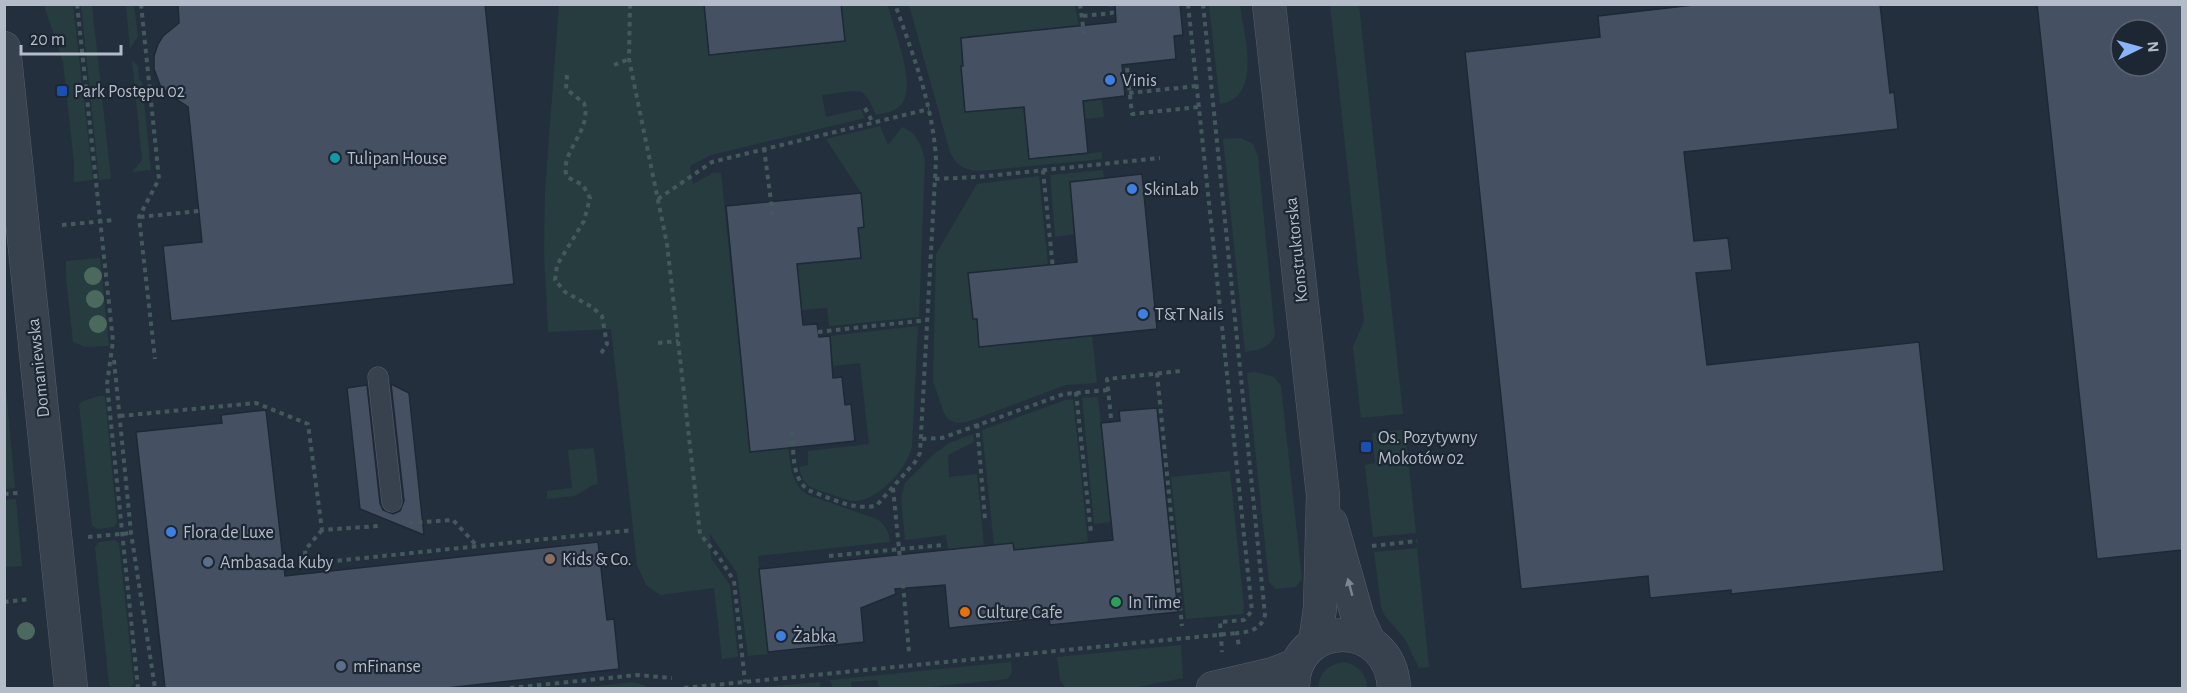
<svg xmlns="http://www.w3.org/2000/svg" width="2187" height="693" font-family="'Alegreya Sans',sans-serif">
	<rect width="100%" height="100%" fill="#242f3e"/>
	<g fill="#263c3f">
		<polygon points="44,5 73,5 93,180 74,182 74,163 63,62"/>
		<polygon points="81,5 92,5 111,179 99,180"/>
		<polygon points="126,5 134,5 138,36 130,49"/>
		<path d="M559,5H704L710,55L845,41L841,5H887L889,10C895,32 917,86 901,105C895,112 885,113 876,115L869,100L862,92L852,91L822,95L826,117L861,109L865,118L711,155L690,166L693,184L713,173H721L750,451L788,448C791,467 791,484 808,495L877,519C886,525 889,532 890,542L758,556L768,654L748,656L737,573L710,534L711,558L730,585L738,657L722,659L714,588L660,595L646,585L637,565L611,329L548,332L544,254L545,190Z"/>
		<path d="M909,5H1075L1079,26L961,66L965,112L1102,99L1104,117L1026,126L1029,159L1102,152V159L980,171C965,170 957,167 950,152Z"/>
		<path d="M1209,5H1240C1244,35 1263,98 1220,104Z"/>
		<polygon points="1330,5 1359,5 1403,414 1361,418 1353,347 1364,321"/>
		<polygon points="132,60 138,66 139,79 142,82 151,170 132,172 142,160"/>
		<path d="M880,126L888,145L902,127C918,134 921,144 925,160L919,317L829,326L827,308L802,310L797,264L861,258L858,228L864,227L861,193L826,139Z"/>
		<path d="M1241,138L1253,144L1258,156L1275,335C1271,348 1257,350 1245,352L1223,139Z"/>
		<polygon points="1103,170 1104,178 1070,182 1075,234 1055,237 1050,175"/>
		<polygon points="1039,176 1048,265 1020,268 1020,276 1006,269 968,273 973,319 977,319 979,346 1092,335 1097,383 1066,385 967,422 957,423 949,420 944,413 933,381 936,254 977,184"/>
		<polygon points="100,258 109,346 85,347 73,342 66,278 66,261"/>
		<path d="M918,326L912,446C909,467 877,502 854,501C846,501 836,495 827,493C809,487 804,487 799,467L808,465V451L869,444L860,363L833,366L830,336Z"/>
		<polygon points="4,367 15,488 5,489 4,489"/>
		<polygon points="1255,372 1274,377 1281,386 1302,579 1296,587 1276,589 1269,582 1247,373"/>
		<polygon points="99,396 105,396 117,522 114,527 97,529 92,526 79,404 83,401"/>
		<polygon points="1098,397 1112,522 1094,524 1082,398"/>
		<polygon points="1073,399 1088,542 1014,550 994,545 982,430 1066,400"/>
		<polygon points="1405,429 1416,533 1373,537 1365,465 1375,463 1372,433"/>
		<polygon points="973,434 974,442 948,455 949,477 977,474 984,546 948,550 946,535 905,540 901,497 905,483 933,455 949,443"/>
		<polygon points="594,448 598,484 593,485 575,496 547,499 547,491 572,488 568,450"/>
		<polygon points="1230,471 1244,607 1243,614 1186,619 1171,477"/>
		<polygon points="16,499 22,566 5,567 5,500"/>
		<path d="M115,540L119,544L134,683L130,688C123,688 115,690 109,685L95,547L99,542Z"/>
		<polygon points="1417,548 1429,667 1419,668 1405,639 1385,616 1381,607 1374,552"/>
		<polygon points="1181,645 1183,678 1133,688 1066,688 1060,680 1057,657"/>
		<polygon points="1011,662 1012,672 1008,679 920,688 879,688 877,680 851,682 851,688 833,688 830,680"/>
		<path d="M1344,662C1358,665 1367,674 1367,688H1318C1320,672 1328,664 1344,662Z"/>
		<polygon points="632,682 644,685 648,688 580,688"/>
		<polygon points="819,682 821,688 752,688"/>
	</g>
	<g fill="#455162" stroke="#1f2835" stroke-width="1.5" fill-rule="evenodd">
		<polygon points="178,4 485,4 514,284 171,321 163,246 202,242 188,107 167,93 160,85 154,69 154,56 158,44 163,36 179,23"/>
		<polygon points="704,4 841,4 845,41 709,55"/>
		<polygon points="1115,4 1180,4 1183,35 1174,36 1176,59 1122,65 1125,96 1083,101 1088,153 1029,159 1024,107 965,112 961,66 963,66 961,38 1116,22"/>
		<polygon points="1702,4 1880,4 1890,93 1894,92 1898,129 1684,152 1694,241 1728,238 1732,270 1696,273 1707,365 1919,342 1944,571 1731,594 1731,590 1650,598 1648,576 1521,589 1465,52 1600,37 1598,16"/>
		<path d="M2037,4H2182V550L2097,559ZM2121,30H2157V66H2121Z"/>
		<polygon points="1142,174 1157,329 979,347 977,319 973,319 968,273 1077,262 1070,182"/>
		<polygon points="861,193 864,227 858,228 861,258 797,264 803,325 817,324 819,337 830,336 833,378 842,377 845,405 851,404 855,441 750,452 726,206"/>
		<polygon points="391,384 409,393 424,535 360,509 347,388 367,385 380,503 383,510 393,514 400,511 404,501"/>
		<polygon points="1157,408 1178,612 1050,625 1049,618 949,628 945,585 895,589 896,594 861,608 864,642 768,652 759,569 1013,543 1014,550 1113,540 1101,423 1120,421 1119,411"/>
		<polygon points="266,410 285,576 598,542 607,620 614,619 619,669 447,688 165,688 136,432 222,423 221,415"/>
	</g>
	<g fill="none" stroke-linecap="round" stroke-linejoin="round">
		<defs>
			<polyline id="service" points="378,377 392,502"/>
			<polyline id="minor" points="4,48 71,688"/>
			<g id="tertiary">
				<polyline points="1269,4 1323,495 1320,608 1315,643"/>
				<polyline points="1331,523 1358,618 1369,642"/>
				<polyline points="1213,688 1273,674 1296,665"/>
				<path d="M1293,688C1292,619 1390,616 1394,688"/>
			</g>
		</defs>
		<use href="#service" stroke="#565f6c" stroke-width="21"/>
		<use href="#minor" stroke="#565f6c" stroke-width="34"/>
		<use href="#tertiary" stroke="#565f6c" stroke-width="34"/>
		<g stroke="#44595c" stroke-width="4" stroke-dasharray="4.5 4.5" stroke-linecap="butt">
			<polyline points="77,4 113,341 107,384 138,688"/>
			<polyline points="141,4 159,179 139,217 155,359"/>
			<polyline points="630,4 629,59 667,244 700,534 719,557 734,581 745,682"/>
			<polyline points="1080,4 1084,34"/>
			<polyline points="1188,4 1252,611 1244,620 1220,622 1222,652"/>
			<path d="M1203,4L1265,615C1261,629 1251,632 1237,633L1239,648"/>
			<polyline points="1083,16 1112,13 1111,4"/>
			<polyline points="614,65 629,59"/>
			<polyline points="1127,68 1132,114 1199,107"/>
			<path d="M567,75L566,89L584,103C593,131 558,153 567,177L583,185L590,198L584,221L557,265L555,280L565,292L592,307L602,316L607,344L600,355"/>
			<polyline points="1129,93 1197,86"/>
			<polyline points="865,108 873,123"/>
			<polyline points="764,148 773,217"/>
			<polyline points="1043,170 1053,269"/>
			<polyline points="935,179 978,177 1160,158"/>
			<polyline points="658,199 712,162 929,109"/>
			<polyline points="140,217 199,211"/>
			<polyline points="62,225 115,220"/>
			<polyline points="818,332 927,320"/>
			<polyline points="658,343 678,341"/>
			<polyline points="114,360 131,533 155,688"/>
			<polyline points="1157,373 1182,626"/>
			<polyline points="1076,392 1091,533"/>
			<polyline points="120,416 256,403 308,424 322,530 378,526"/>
			<polyline points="1111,418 1107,379 1181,371"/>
			<polyline points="977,424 985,519"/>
			<path d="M792,432C794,452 791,477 808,490C828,497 856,512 877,505L915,462L920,453L936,160C933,105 913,55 895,4"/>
			<polyline points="922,439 942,438 1064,394 1108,390"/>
			<polyline points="893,488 900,559"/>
			<polyline points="4,494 18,493"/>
			<polyline points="409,523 453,520 478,547"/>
			<polyline points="322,530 305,550 306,564 633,530"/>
			<polyline points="88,537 131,533"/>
			<polyline points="1372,546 1417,541"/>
			<polyline points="829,556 943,545"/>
			<polyline points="903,584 909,652"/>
			<polyline points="4,602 30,599"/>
			<polyline points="510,688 637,675 672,678"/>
			<polyline points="684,688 1237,633"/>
		</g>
		<use href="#service" stroke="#38414e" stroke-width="20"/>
		<use href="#minor" stroke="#38414e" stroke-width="33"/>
		<use href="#tertiary" stroke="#38414e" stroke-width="33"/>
	</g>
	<g fill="#4b6a5d">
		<circle cx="93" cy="276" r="9"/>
		<circle cx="95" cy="299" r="9"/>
		<circle cx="98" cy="324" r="9"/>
		<circle cx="26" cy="631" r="9"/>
	</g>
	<defs><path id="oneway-solid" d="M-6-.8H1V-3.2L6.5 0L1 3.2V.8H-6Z" transform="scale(1.5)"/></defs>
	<use fill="#7c8592" href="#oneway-solid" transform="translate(1350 587) rotate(-105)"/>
	<g fill="#3f7fe0" stroke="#1d2633" stroke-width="2">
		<circle cx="1110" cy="80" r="6"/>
		<circle cx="1132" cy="189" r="6"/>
		<circle cx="1143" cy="314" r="6"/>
		<circle cx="171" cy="532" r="6"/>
		<circle cx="781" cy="636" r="6"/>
	</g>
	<g fill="#1a4fb4" stroke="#1d2633" stroke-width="2">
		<rect x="56" y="85" width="12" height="12" rx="3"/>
		<rect x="1360" y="441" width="12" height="12" rx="3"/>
	</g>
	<circle fill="#0f9aa8" stroke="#1d2633" stroke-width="2" cx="335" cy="158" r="6"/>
	<circle fill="#8d6e63" stroke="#1d2633" stroke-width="2" cx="550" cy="559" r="6"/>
	<g fill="#5c6f8a" stroke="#1d2633" stroke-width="2">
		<circle cx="208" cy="562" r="6"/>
		<circle cx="341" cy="666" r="6"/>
	</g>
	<circle fill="#2e9e5b" stroke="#1d2633" stroke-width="2" cx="1116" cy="602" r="6"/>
	<circle fill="#e8710a" stroke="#1d2633" stroke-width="2" cx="965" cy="612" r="6"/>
	<g text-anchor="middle" stroke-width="4.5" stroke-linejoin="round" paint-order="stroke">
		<g font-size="18" fill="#b4bcc9" stroke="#1d2633" text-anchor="start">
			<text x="1122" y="86">Vinis</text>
			<text x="74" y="97">Park Postępu 02</text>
			<text x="347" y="164">Tulipan House</text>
			<text x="1144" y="195">SkinLab</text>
			<text x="1155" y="320">T&amp;T Nails</text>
			<text x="1378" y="443">Os. Pozytywny<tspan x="1378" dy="21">Mokotów 02</tspan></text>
			<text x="183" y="538">Flora de Luxe</text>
			<text x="562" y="565">Kids &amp; Co.</text>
			<text x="220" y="568">Ambasada Kuby</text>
			<text x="1128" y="608">In Time</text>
			<text x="977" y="618">Culture Cafe</text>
			<text x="793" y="642">Żabka</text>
			<text x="353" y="672">mFinanse</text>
		</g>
		<g font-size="18" fill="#b4bcc9" stroke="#1d2633">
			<text transform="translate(1296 250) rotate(-96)" y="6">Konstruktorska</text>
			<text transform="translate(38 368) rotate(-96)" y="6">Domaniewska</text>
		</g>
	</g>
	<rect width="2187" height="693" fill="none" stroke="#b4bcc9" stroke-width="12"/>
	<g transform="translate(2139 48) rotate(85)"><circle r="28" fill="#1d2633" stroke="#59626f" stroke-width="1.5"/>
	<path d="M0-4.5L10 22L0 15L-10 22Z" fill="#8ab4f8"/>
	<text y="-9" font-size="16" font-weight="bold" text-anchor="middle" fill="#b4bcc9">N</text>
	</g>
	<path d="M21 45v9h100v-9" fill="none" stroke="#b4bcc9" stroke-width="3"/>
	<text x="30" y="45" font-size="18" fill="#b4bcc9" stroke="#1d2633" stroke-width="4.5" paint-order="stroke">20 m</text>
</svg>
